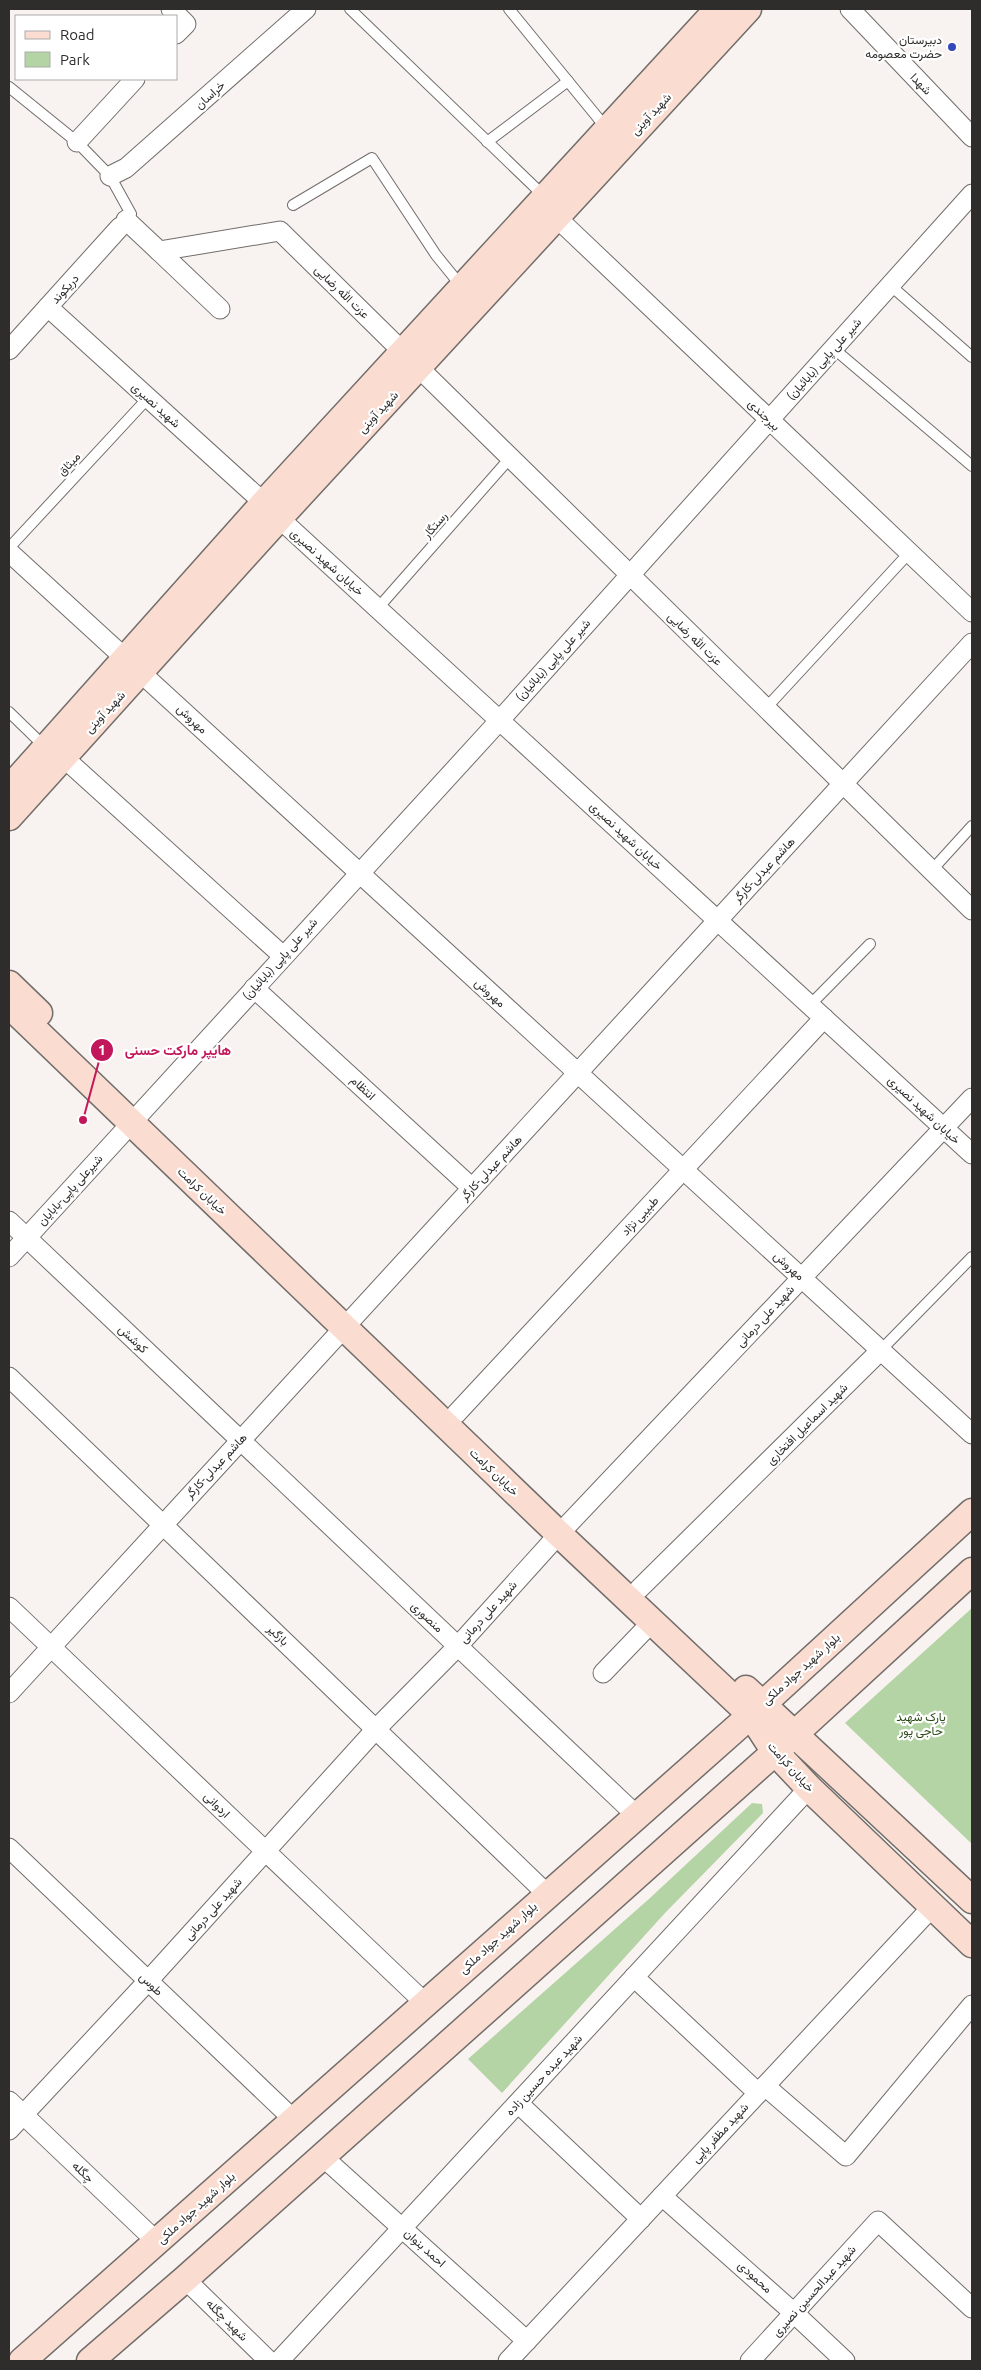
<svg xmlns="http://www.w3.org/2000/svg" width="981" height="2370" font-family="Ubuntu,Vazirmatn,sans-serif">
	<rect width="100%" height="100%" fill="#f8f3f0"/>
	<g fill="#b5d4a5">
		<polygon points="972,1608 972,1844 845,1723"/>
		<polygon points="752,1803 762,1804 763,1813 665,1913 502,2093 468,2059 650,1898"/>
	</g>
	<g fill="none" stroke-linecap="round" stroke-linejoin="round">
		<defs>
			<g id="lane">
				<polyline points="350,9 545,197"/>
				<polyline points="509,9 607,129"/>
				<polyline points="9,87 77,142 110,176 131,214 124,222"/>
				<polyline points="487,142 568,81"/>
				<polyline points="293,205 372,158 436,255 462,287"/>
				<polyline points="890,285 972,357"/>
				<polyline points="833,348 972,466"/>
				<polyline points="9,548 148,398"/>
				<polyline points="378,608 510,458"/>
				<polyline points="766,708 909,553"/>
				<polyline points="9,712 45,747"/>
				<polyline points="932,870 972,826"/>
				<polyline points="810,1005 870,944"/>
				<polyline points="881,1350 972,1257"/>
			</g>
			<g id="street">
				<polyline points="171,9 186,24 176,34"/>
				<polyline points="850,9 972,137"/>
				<polyline points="77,142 135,79"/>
				<polyline points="110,176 126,168 306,9"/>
				<polyline points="556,217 972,612"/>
				<polyline points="126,220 159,251 280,231 404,353"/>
				<polyline points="159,251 220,309"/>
				<polyline points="48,307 264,503"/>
				<polyline points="9,350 120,227"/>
				<polyline points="419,368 972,910"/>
				<polyline points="279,518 972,1154"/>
				<polyline points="9,552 972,1434"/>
				<polyline points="63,757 283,956"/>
				<polyline points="254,988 472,1188"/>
				<polyline points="9,1221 636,1815"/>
				<polyline points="9,1257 500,720 972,194"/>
				<polyline points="9,1377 547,1894"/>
				<polyline points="456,1414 824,1018"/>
				<polyline points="639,1589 881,1350"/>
				<polyline points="9,1607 425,2003"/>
				<polyline points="603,1673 652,1622"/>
				<polyline points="9,1693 972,643"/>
				<polyline points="9,1848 294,2120"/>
				<polyline points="634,1977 758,2093"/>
				<polyline points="765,2086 846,2156 972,2005"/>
				<polyline points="9,2101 157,2242"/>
				<polyline points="518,2103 641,2219"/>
				<polyline points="9,2130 148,1981 376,1729 458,1646 559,1534 972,1098"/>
				<polyline points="322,2156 527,2341"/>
				<polyline points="662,2196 794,2313 845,2361"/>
				<polyline points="185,2279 269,2361"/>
				<polyline points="279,2361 809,1788"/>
				<polyline points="508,2361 933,1906"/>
				<polyline points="750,2361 878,2221 972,2308"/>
			</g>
			<g id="secondary">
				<polyline points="9,789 264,503 718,9"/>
				<polyline points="9,817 279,518 748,9"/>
				<polyline points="9,984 39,1013"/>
				<polyline points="9,1005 559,1534 751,1715 775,1752 809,1788 972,1944"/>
				<polyline points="746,1689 972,1900"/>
				<polyline points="22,2361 751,1715 972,1512"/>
				<polyline points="90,2361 185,2279 775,1752 972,1571"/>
			</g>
		</defs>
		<use href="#lane" stroke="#716d6a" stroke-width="12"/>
		<use href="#street" stroke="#716d6a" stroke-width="21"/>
		<use href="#secondary" stroke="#716d6a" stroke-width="29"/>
		<use href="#lane" stroke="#fff" stroke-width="10"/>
		<use href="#street" stroke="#fff" stroke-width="19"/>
		<use href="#secondary" stroke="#fbdcd0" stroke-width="26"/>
	</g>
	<circle fill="#3348ba" stroke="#fff" stroke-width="2" cx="952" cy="47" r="5"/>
	<g text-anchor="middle" stroke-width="4.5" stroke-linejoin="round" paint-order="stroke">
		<g font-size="12" fill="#2f2d2c" stroke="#fff" text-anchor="end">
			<text x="942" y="44">دبیرستان<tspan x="942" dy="14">حضرت معصومه</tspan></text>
		</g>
		<g font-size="12" fill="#2f2d2c" stroke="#fff">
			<text transform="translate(921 84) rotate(46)" y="4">شهدا</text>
			<text transform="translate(210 95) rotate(-42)" y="4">خراسان</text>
			<text transform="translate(651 114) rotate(-47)" y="4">شهید آوینی</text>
			<text transform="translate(65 289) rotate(-48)" y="4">دریکوند</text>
			<text transform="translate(342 292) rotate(44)" y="4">عزت الله رضایی</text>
			<text transform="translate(824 359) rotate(-48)" y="4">شیر علی پاپی (بابائیان)</text>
			<text transform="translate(156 405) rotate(42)" y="4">شهید نصیری</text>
			<text transform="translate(378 412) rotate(-47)" y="4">شهید آوینی</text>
			<text transform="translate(764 415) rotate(44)" y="4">بیرجندی</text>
			<text transform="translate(69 464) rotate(-47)" y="4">میثاق</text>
			<text transform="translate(435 525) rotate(-49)" y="4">رستگار</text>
			<text transform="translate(327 562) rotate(42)" y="4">خیابان شهید نصیری</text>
			<text transform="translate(695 639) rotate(44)" y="4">عزت الله رضایی</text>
			<text transform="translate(553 660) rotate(-48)" y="4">شیر علی پاپی (بابائیان)</text>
			<text transform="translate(105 712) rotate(-47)" y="4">شهید آوینی</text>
			<text transform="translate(192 719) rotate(43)" y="4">مهروش</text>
			<text transform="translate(626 836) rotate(43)" y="4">خیابان شهید نصیری</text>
			<text transform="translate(764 870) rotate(-47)" y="4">هاشم عبدلی-کارگر</text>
			<text transform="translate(280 959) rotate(-48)" y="4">شیر علی پاپی (بابائیان)</text>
			<text transform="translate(490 993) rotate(42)" y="4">مهروش</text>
			<text transform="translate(363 1088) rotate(43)" y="4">انتظام</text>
			<text transform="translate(924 1110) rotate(43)" y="4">خیابان شهید نصیری</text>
			<text transform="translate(491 1168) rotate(-47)" y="4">هاشم عبدلی-کارگر</text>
			<text transform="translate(70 1190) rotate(-48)" y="4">شیرعلی پاپی-بابایان</text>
			<text transform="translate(202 1191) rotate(44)" y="4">خیابان کرامت</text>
			<text transform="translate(640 1216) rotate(-47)" y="4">طبیبی نژاد</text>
			<text transform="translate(789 1266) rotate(42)" y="4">مهروش</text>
			<text transform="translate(765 1316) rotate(-47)" y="4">شهید علی درمانی</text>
			<text transform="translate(133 1339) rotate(43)" y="4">کوشش</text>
			<text transform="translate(807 1424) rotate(-45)" y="4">شهید اسماعیل افتخاری</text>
			<text transform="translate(216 1466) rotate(-47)" y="4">هاشم عبدلی-کارگر</text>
			<text transform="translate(494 1472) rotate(44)" y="4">خیابان کرامت</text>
			<text transform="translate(488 1612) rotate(-48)" y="4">شهید علی درمانی</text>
			<text transform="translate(427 1617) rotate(43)" y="4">منصوری</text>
			<text transform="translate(278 1635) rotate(44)" y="4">بازگیر</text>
			<text transform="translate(801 1669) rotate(-42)" y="4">بلوار شهید جواد ملکی</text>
			<text transform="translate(791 1767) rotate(48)" y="4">خیابان کرامت</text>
			<text transform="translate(217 1805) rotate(44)" y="4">اردوانی</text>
			<text transform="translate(213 1909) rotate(-48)" y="4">شهید علی درمانی</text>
			<text transform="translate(498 1938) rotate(-42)" y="4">بلوار شهید جواد ملکی</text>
			<text transform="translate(151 1984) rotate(44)" y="4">طوس</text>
			<text transform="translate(544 2075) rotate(-47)" y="4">شهید عبده حسین زاده</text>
			<text transform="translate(720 2133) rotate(-47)" y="4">شهید مظفر پاپی</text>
			<text transform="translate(83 2172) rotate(44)" y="4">چگله</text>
			<text transform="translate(196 2208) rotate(-42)" y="4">بلوار شهید جواد ملکی</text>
			<text transform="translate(425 2248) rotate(42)" y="4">احمد بنوان</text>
			<text transform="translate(755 2277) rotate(42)" y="4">محمودی</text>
			<text transform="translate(814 2291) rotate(-48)" y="4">شهید عبدالحسین نصیری</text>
			<text transform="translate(227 2320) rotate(45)" y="4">شهید چگله</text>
		</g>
		<g font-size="12" fill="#294a14" stroke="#fff">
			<text x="921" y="1721">پارک شهید<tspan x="921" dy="14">حاجی پور</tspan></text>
		</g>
	</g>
	<path fill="none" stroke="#c2185b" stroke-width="2" d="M83 1120L102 1050"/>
	<g fill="#c2185b" stroke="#fff" stroke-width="2">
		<circle cx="83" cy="1120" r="5"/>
		<circle cx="102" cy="1050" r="12"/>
	</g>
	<g font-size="15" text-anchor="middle" font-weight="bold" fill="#fff">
		<text x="102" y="1055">1</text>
	</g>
	<g font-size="14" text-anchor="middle" font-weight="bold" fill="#c2185b" stroke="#fff" stroke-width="4.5" stroke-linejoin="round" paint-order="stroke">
		<text x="178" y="1055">هایپر مارکت حسنی</text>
	</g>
	<rect width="981" height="2370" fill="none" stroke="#2f2d2c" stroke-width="20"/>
	<rect x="15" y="15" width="162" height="65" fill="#ffffff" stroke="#acabab"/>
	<rect x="25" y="31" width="25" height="8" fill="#fbdcd0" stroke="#acabab"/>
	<text x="60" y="40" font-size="15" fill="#2f2d2c">Road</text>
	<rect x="25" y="52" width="25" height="15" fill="#b5d4a5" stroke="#acabab"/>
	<text x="60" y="65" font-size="15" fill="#2f2d2c">Park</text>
</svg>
